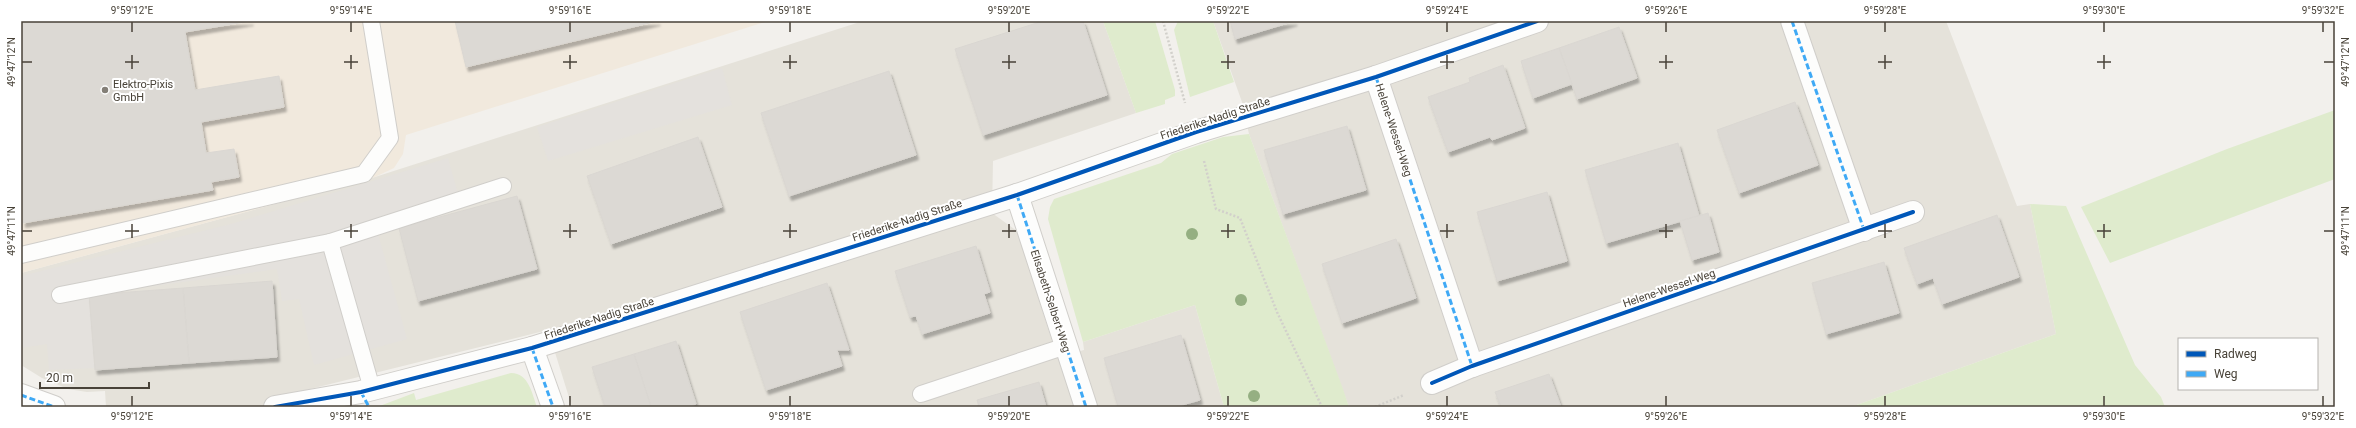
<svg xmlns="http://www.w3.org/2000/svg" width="2356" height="428" font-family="Roboto,sans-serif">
	<defs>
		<filter id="shadow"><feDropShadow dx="2.5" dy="4.5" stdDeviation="1" flood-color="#0004"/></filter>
	</defs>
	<rect width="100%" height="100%" fill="#f2f0ec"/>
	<g fill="#e5e2da">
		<polygon points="863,21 1103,21 1136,113 993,161 992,213 1017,231 1057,357 1084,350 1083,342 1195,305 1224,407 572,407 548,330 306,390 309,407 106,407 105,391 87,392 68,389 42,378 21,365 21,273 375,177"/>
		<polygon points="1213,21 1946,21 2017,206 2030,204 2056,334 1851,407 1349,407 1249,134 1242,102"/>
	</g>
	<polygon fill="#f1e9dd" points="21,21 768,21 406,135 403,154 394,168 375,177 21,273"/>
	<g fill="#dfebcd">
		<polygon points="1103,21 1155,21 1175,90 1175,96 1165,100 1165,104 1136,113"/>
		<polygon points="1178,21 1213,21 1234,82 1190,97 1174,30"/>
		<polygon points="2335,110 2335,179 2110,263 2081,207 2227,149"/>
		<polygon points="1249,134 1343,389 1349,407 1224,407 1195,305 1083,342 1048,219 1050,207 1054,199 1161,163 1172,154 1223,137"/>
		<polygon points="2030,204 2066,206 2135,365 2161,397 2165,407 1851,407 2056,334"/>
		<path d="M511,373C529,373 532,394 537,407H377L414,393L416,400Z"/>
	</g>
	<g fill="#e4e1dd">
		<polygon points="722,68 732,105 548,161 537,127"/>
		<polygon points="448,158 462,208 377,230 407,339 314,365 299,299 282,301 277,269 89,295 95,368 49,370 47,344 21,348 21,276 231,224"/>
	</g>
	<g fill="#dcd9d4" stroke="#dad7d2" filter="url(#shadow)">
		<polygon points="30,21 251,21 185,32 195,90 279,76 284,107 201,122 206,153 234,149 239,177 211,182 213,190 23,223 21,23"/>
		<polygon points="455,21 658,21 466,67"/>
		<polygon points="1043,21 1083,21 1107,95 983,135 955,49"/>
		<polygon points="1230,21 1295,21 1235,39"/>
		<polygon points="1619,27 1637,78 1577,99 1559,48"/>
		<polygon points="1559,48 1572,84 1533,98 1521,61"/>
		<polygon points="1503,65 1525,128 1492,140 1490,137 1448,152 1428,97 1470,82 1469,78"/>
		<polygon points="889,71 916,155 789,196 761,113"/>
		<polygon points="1795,102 1818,165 1739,193 1717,130"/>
		<polygon points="1347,126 1366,190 1283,214 1264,150"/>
		<polygon points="698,137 722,207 611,244 587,176"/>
		<polygon points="1678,143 1699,216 1606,243 1585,170"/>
		<polygon points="1547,192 1567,261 1497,281 1477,212"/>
		<polygon points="517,196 537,269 418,301 399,228"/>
		<polygon points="1708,213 1719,252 1692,260 1680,221"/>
		<polygon points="1997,215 2019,277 1942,304 1933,278 1917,284 1904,248"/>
		<polygon points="1396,239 1416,298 1342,323 1322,264"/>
		<polygon points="976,246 990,292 984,294 990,313 922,334 916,316 910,317 895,271"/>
		<polygon points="1884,262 1899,313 1826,334 1812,283"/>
		<polygon points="272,281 277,357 189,363 183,288"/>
		<polygon points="827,283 849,350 837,350 842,366 766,390 740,312"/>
		<polygon points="183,288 189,363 95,370 89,295"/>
		<polygon points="1181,335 1200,400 1175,407 1118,407 1104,358"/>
		<polygon points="676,341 696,404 688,407 651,407 634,354"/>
		<polygon points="634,354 651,407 605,407 592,367"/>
		<polygon points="1549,374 1561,407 1501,407 1495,392"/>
		<polygon points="1039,382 1046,407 979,407 977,400"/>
	</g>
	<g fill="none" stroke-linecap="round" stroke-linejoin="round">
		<defs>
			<g id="service">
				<polyline points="330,242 503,186"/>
				<polyline points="21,255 364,174 390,138 371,21"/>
				<polyline points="60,295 330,242 372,389"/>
				<polyline points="921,394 1066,346"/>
			</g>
			<g id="minor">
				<polyline points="1792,21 1864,230"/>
				<polyline points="1376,77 1472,366"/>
				<polyline points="1017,195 1086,407"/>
				<polyline points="532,348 553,407"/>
				<polyline points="1432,383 1472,366 1913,212"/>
				<polyline points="21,395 54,407"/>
				<polyline points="275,407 361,392 532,348 1017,195 1196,132 1376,77 1537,21"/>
			</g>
		</defs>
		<use href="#service" stroke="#d0ceca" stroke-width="18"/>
		<use href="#minor" stroke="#d0ceca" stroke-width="24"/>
		<g stroke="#d2d0cb" stroke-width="2.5" stroke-dasharray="2 2" stroke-linecap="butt">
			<polyline points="1163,21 1185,103"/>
			<polyline points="1204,161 1216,209 1240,218 1277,312 1322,407"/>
			<polyline points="1375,407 1404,395"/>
		</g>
		<use href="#service" stroke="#fdfdfc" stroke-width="16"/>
		<use href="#minor" stroke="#fdfdfc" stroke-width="22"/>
		<g stroke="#3fa9f5" stroke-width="3" stroke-dasharray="6 3" stroke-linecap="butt">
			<polyline points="1792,21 1864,230"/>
			<polyline points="1376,77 1472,366"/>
			<polyline points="1017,195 1086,407"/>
			<polyline points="532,348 553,407"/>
			<polyline points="361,392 369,407"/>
			<polyline points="21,395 54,407"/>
		</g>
		<defs>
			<g id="cycleway">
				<polyline points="1432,383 1472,366 1913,212"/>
				<polyline points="275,407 361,392 532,348 1017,195 1196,132 1376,77 1537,21"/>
			</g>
		</defs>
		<use href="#cycleway" stroke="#fff" stroke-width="6"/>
		<use href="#cycleway" stroke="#0057b8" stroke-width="4"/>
	</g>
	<g fill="#95af82">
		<circle cx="1192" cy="234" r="6"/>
		<circle cx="1241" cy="300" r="6"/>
		<circle cx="1254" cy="396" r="6"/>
	</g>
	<path fill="none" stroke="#484238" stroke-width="1.5" d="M132,22V32M351,22V32M570,22V32M790,22V32M1009,22V32M1228,22V32M1447,22V32M1666,22V32M1885,22V32M2104,22V32M2323,22V32M132,55V69M351,55V69M570,55V69M790,55V69M1009,55V69M1228,55V69M1447,55V69M1666,55V69M1885,55V69M2104,55V69M22,62H32M125,62H139M344,62H358M563,62H577M783,62H797M1002,62H1016M1221,62H1235M1440,62H1454M1659,62H1673M1878,62H1892M2097,62H2111M2324,62H2334M132,224V238M351,224V238M570,224V238M790,224V238M1009,224V238M1228,224V238M1447,224V238M1666,224V238M1885,224V238M2104,224V238M22,231H32M125,231H139M344,231H358M563,231H577M783,231H797M1002,231H1016M1221,231H1235M1440,231H1454M1659,231H1673M1878,231H1892M2097,231H2111M2324,231H2334M132,396V406M351,396V406M570,396V406M790,396V406M1009,396V406M1228,396V406M1447,396V406M1666,396V406M1885,396V406M2104,396V406M2323,396V406"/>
	<circle fill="#847f77" stroke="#fff" stroke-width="1.5" cx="105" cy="90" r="4"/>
	<g text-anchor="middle" stroke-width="4" stroke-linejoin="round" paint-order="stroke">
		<g font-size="11" fill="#484238" stroke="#fff" text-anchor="start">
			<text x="113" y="88">Elektro-Pixis<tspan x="113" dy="13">GmbH</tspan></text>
		</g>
		<g font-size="11" fill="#484238" stroke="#fff">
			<text transform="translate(1215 118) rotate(-18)" y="4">Friederike-Nadig Straße</text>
			<text transform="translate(1394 130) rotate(72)" y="4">Helene-Wessel-Weg</text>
			<text transform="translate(907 220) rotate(-18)" y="4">Friederike-Nadig Straße</text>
			<text transform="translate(1669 288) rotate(-19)" y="4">Helene-Wessel-Weg</text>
			<text transform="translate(1051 301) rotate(72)" y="4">Elisabeth-Selbert-Weg</text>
			<text transform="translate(599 318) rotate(-18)" y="4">Friederike-Nadig Straße</text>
		</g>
	</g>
	<rect width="2356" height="428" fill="none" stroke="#ffffff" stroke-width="44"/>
	<rect x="2178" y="338" width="140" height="52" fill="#ffffff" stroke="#b6b3af"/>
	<rect x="2186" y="351" width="20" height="6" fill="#0057b8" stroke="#b6b3af"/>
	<text x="2214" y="358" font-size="12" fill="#484238">Radweg</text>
	<rect x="2186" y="371" width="20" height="6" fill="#3fa9f5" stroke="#b6b3af"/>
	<text x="2214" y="378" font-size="12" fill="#484238">Weg</text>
	<path d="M40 382v6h109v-6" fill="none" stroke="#484238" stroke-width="2"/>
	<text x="46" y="382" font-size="12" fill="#484238" stroke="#ffffff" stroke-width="3" paint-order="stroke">20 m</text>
	<rect x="22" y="22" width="2312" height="384" fill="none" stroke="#484238" stroke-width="1.5"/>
	<g font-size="10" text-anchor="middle" fill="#484238">
		<text x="132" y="14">9°59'12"E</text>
		<text x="351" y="14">9°59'14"E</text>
		<text x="570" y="14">9°59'16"E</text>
		<text x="790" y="14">9°59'18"E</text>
		<text x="1009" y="14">9°59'20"E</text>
		<text x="1228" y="14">9°59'22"E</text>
		<text x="1447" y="14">9°59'24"E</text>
		<text x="1666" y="14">9°59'26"E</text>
		<text x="1885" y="14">9°59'28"E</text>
		<text x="2104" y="14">9°59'30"E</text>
		<text x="2323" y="14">9°59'32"E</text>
		<text transform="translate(11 62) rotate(-90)" y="4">49°47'12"N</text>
		<text transform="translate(2345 62) rotate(-90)" y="4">49°47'12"N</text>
		<text transform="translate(11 231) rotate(-90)" y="4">49°47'11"N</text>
		<text transform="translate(2345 231) rotate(-90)" y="4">49°47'11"N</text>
		<text x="132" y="420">9°59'12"E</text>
		<text x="351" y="420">9°59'14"E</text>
		<text x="570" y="420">9°59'16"E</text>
		<text x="790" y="420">9°59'18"E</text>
		<text x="1009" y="420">9°59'20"E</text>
		<text x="1228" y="420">9°59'22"E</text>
		<text x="1447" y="420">9°59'24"E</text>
		<text x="1666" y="420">9°59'26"E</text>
		<text x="1885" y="420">9°59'28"E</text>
		<text x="2104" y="420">9°59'30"E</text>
		<text x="2323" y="420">9°59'32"E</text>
	</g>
</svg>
